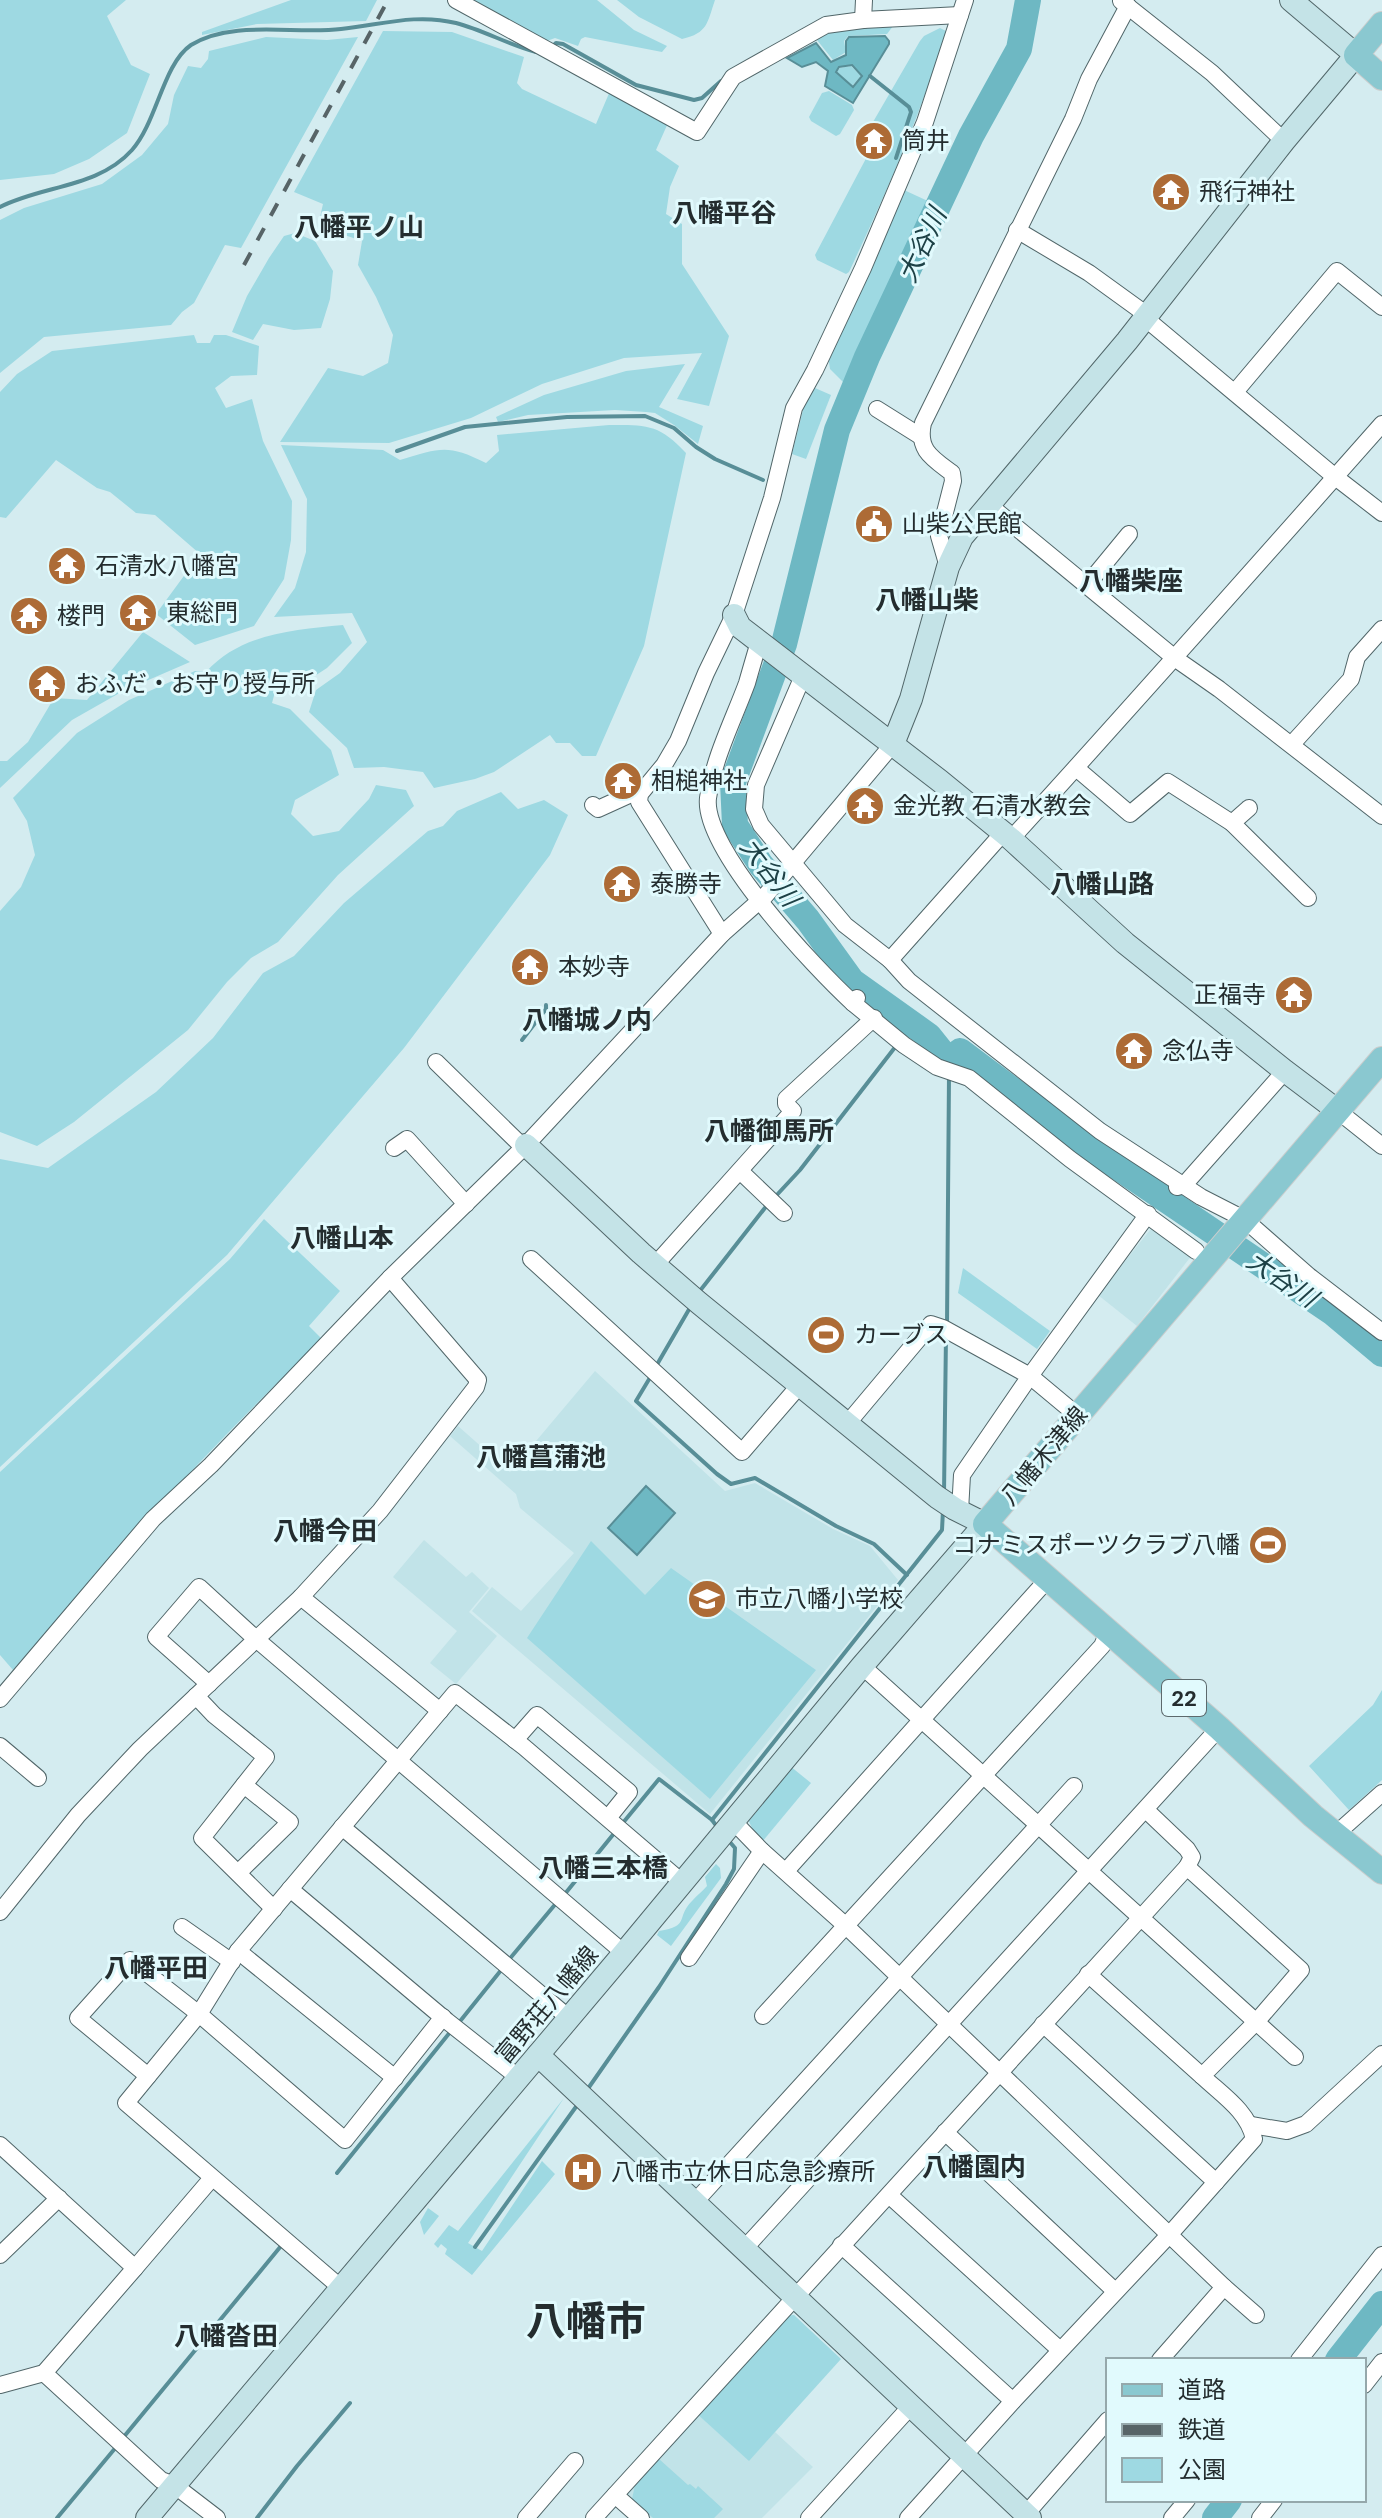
<svg xmlns="http://www.w3.org/2000/svg" width="1382" height="2518" font-family="'DM Sans','Noto Sans JP',sans-serif">
	<rect width="100%" height="100%" fill="#d4ecf0"/>
	<g fill="#c1e3e8">
		<polygon points="1154,1225 1192,1255 1137,1326 1098,1295"/>
		<polygon points="595,1371 725,1491 755,1483 833,1529 870,1546 898,1580 710,1814 472,1611 492,1587 521,1611 574,1553 520,1508 516,1494 450,1436 458,1426 510,1472"/>
		<polygon points="424,1540 466,1577 472,1572 489,1588 469,1612 497,1636 456,1684 430,1663 457,1631 393,1577"/>
		<polygon points="696,2413 749,2460 775,2432 813,2467 762,2518 650,2518 628,2498 627,2489"/>
	</g>
	<g fill="#9ed9e2">
		<polygon points="0,0 126,0 107,16 131,65 150,74 127,133 89,159 54,174 0,180"/>
		<polygon points="291,0 377,0 366,21 257,24 202,35 202,32"/>
		<polygon points="472,0 597,0 634,30 667,46 662,52 585,37 581,39 578,46 555,38 547,41"/>
		<path d="M617,0H715C707,23 708,33 682,39L639,17Z"/>
		<polygon points="891,24 893,26 887,34 848,36 844,41 846,52 833,60 817,40 826,33"/>
		<path d="M940,28L946,31C921,115 886,193 849,272L846,274L817,260L815,255L871,149L879,151L888,136L873,122L920,41L924,36Z"/>
		<polygon points="383,31 452,32 524,57 517,83 522,89 596,124 610,91 668,123 656,150 679,166 670,187 666,214 682,224 682,264 729,336 709,406 677,399 702,353 624,358 542,384 471,418 389,443 280,442 328,368 363,376 388,363 393,335 376,297 358,265 362,241 318,226 323,204 294,192"/>
		<polygon points="266,37 327,40 358,37 241,248 225,245 194,303 182,312 171,325 44,337 0,373 0,220 24,208 102,184 142,155 168,124 174,95 188,66 201,68 208,59 209,51"/>
		<polygon points="851,66 861,76 852,86 836,72 840,68"/>
		<polygon points="829,91 852,105 854,110 840,134 836,136 811,121 809,117 822,93"/>
		<polygon points="904,190 930,202 845,384 830,369 828,356"/>
		<polygon points="295,233 315,241 333,271 330,299 321,328 294,330 263,324 253,340 232,332 247,296 269,258 284,236"/>
		<polygon points="194,335 197,343 210,343 214,335 226,335 259,346 257,375 231,376 215,388 226,408 252,399 263,441 292,501 291,540 284,579 254,626 195,645 156,614 200,554 155,515 136,513 110,492 97,488 56,460 6,518 0,517 0,392 17,374 52,351"/>
		<polygon points="685,364 659,407 703,426 698,444 674,425 655,413 646,412 615,410 528,415 498,422 496,417 544,395 626,371"/>
		<polygon points="815,388 831,395 806,459 792,454 805,402"/>
		<path d="M609,425C647,425 659,424 686,453L644,646L596,756H582L570,743H556L550,735L494,772L475,779L434,788L423,772L384,767L354,768L347,748L309,712L316,690L340,673L367,642L352,613L274,617L295,588L306,552L307,499L281,445L383,450L400,460C441,448 447,444 486,463L499,451L497,435Z"/>
		<path d="M343,625L352,643L327,668L310,679L297,670L275,692L272,703L290,709L331,750L339,775L295,800L291,814L313,836L339,831L369,799L376,785L406,790L414,806L338,875L278,942L251,958L227,982L188,1030L74,1122L37,1146L0,1132V911L21,887L35,855L27,821L13,798L77,733L129,700L195,671L206,672C241,633 294,630 343,625Z"/>
		<polygon points="143,632 190,662 123,691 72,720 0,788 0,761 7,761 28,742 54,698 87,700"/>
		<polygon points="501,792 518,809 544,800 568,815 550,855 404,1048 227,1255 0,1467 0,1159 48,1168 156,1092 213,1038 263,973 294,956 344,903 428,831 443,826 457,811"/>
		<path d="M264,1219L340,1291L309,1326L322,1339C213,1444 112,1555 13,1670L0,1655V1472L230,1259Z"/>
		<polygon points="963,1268 1050,1331 1037,1349 958,1293"/>
		<polygon points="591,1541 645,1595 671,1568 816,1670 710,1799 527,1638"/>
		<polygon points="1382,1690 1382,1780 1349,1810 1309,1766 1373,1705"/>
		<polygon points="790,1766 811,1783 762,1842 756,1837 747,1817"/>
		<path d="M716,1864L720,1868L721,1878L671,1946L657,1935L659,1931C691,1926 675,1918 692,1901C697,1895 702,1892 707,1886L705,1877Z"/>
		<polygon points="564,2098 468,2243 482,2251 542,2161 555,2174 472,2275 445,2254 447,2249 441,2244 438,2248 434,2244 449,2225 458,2231"/>
		<polygon points="428,2208 439,2216 424,2235 420,2222"/>
		<polygon points="794,2315 841,2359 749,2461 696,2413 784,2316"/>
		<polygon points="659,2459 688,2485 690,2484 696,2489 698,2486 723,2509 714,2518 653,2518 632,2499 635,2485"/>
	</g>
	<g fill="#6eb8c3" stroke="#588e97" stroke-width="2" fill-rule="evenodd">
		<path d="M885,36L889,41V44L853,103L825,86L828,71L816,62L802,67L787,58L816,43L831,62L846,55V41L849,37ZM852,65L862,76L853,87L836,72L839,67Z"/>
		<polygon points="646,1486 675,1513 637,1555 608,1528"/>
	</g>
	<g fill="none" stroke-linecap="round" stroke-linejoin="round">
		<g stroke="#588e97" stroke-width="4">
			<polyline points="551,48 556,43 563,44 636,85 694,100 702,98 721,81"/>
			<polyline points="870,76 909,107 911,112 896,158"/>
			<path d="M0,207C43,185 98,188 132,150C157,122 163,64 191,45C233,19 296,35 341,29C380,25 416,13 456,23C483,30 509,45 536,52"/>
			<polyline points="397,451 465,427 567,417 645,416 674,428 696,447 715,459 763,480"/>
			<polyline points="901,1039 913,1024"/>
			<polyline points="522,1040 546,1009 546,1005"/>
			<polyline points="774,1198 800,1170 896,1046"/>
			<polyline points="699,1292 768,1204"/>
			<polyline points="947,1326 949,1075"/>
			<polyline points="655,1368 691,1306"/>
			<polyline points="651,1376 636,1401 717,1474 731,1484 755,1478 836,1526 874,1544 907,1575"/>
			<polyline points="944,1494 946,1334"/>
			<polyline points="712,1820 942,1530 943,1510"/>
			<polyline points="622,1824 659,1779 712,1820 718,1828"/>
			<polyline points="564,1895 616,1831"/>
			<polyline points="507,1962 558,1901"/>
			<polyline points="457,2025 502,1969"/>
			<polyline points="587,2090 659,1987 726,1884 734,1869 735,1848 729,1841"/>
			<polyline points="337,2173 451,2031"/>
			<polyline points="475,2247 578,2104"/>
			<polyline points="122,2439 281,2246"/>
			<polyline points="57,2518 117,2446"/>
			<polyline points="257,2518 297,2466 350,2403"/>
		</g>
		<g stroke="#6eb8c3" stroke-width="26">
			<polyline points="1028,0 1019,49 971,136 867,357 837,430 784,644 733,782 735,825 761,865 808,920 852,981 929,1036 949,1061 960,1051 1097,1153 1333,1313 1382,1354"/>
			<polyline points="1338,2360 1382,2304"/>
			<polyline points="1215,2518 1229,2500"/>
		</g>
		<defs>
			<g id="street">
				<polyline points="456,0 697,132 733,77 826,25 863,20 960,15"/>
				<polyline points="1121,1 1212,73 1284,141"/>
				<polyline points="863,20 864,0"/>
				<polyline points="1017,230 1089,273 1147,315"/>
				<polyline points="1145,318 1334,476 1382,513"/>
				<polyline points="1235,392 1337,271 1382,307"/>
				<polyline points="877,409 920,436"/>
				<polyline points="989,505 1176,659 1219,689 1382,816"/>
				<path d="M948,567L939,536L953,481L952,473C932,458 917,450 923,423L1073,119L1089,79L1128,6"/>
				<polyline points="1087,585 1129,534"/>
				<path d="M759,642C755,655 751,669 747,683C733,721 714,757 708,798C702,849 816,969 853,1003"/>
				<polyline points="803,676 756,785 754,809 761,825 845,925 890,960 909,981 1100,1131 1201,1197 1244,1219 1309,1276 1382,1332"/>
				<polyline points="1292,744 1351,679 1357,657 1382,629"/>
				<polyline points="1076,768 1130,814 1168,782 1232,823 1308,898"/>
				<polyline points="593,805 598,809 631,794 640,794"/>
				<polyline points="1232,823 1249,808"/>
				<path d="M1011,839C1136,702 1259,563 1382,424"/>
				<polyline points="722,934 639,802 640,794 664,765 678,741 706,673 734,615 772,498 794,408 815,370 863,268 925,122 965,0"/>
				<polyline points="890,960 1003,833"/>
				<polyline points="857,998 853,1003 904,1045 937,1067 969,1078 1070,1159 1196,1251"/>
				<polyline points="436,1062 523,1147"/>
				<polyline points="1338,1111 1382,1146"/>
				<polyline points="394,1148 407,1139 466,1204"/>
				<polyline points="740,1171 784,1213"/>
				<polyline points="1177,1187 1184,1185 1285,1071"/>
				<polyline points="531,1259 742,1452 799,1386"/>
				<polyline points="655,1265 793,1111 786,1104 786,1099 874,1018"/>
				<polyline points="1078,1416 1030,1376 1148,1214"/>
				<polyline points="847,1424 931,1324 943,1328 1030,1376 962,1475 960,1511"/>
				<polyline points="301,1597 440,1711"/>
				<polyline points="862,1666 1295,2057"/>
				<polyline points="209,1684 156,1637 199,1587 256,1639 624,1953"/>
				<polyline points="196,1696 214,1715 266,1757 202,1838 274,1909"/>
				<polyline points="0,1699 153,1519 211,1465 390,1278 526,1145 722,934 765,896 893,744"/>
				<polyline points="515,1740 537,1715 629,1792 608,1818"/>
				<polyline points="0,1746 38,1778"/>
				<polyline points="1146,1810 1187,1849 1192,1857 1187,1867"/>
				<polyline points="733,1821 762,1851 845,1925 1224,2287 1256,2315"/>
				<polyline points="342,1827 569,2018"/>
				<polyline points="1336,1834 1382,1793"/>
				<polyline points="786,1871 1047,1580"/>
				<polyline points="238,1873 290,1822 244,1785"/>
				<polyline points="290,1889 447,2021 519,2078"/>
				<polyline points="0,1912 78,1815 140,1749 301,1597 380,1511 476,1387 478,1380 390,1278"/>
				<polyline points="182,1927 232,1962"/>
				<polyline points="238,1951 395,2078"/>
				<polyline points="689,1958 762,1851"/>
				<polyline points="1088,1974 1202,2076"/>
				<polyline points="763,2016 1102,1646 1108,1632"/>
				<polyline points="1043,2024 1216,2182"/>
				<polyline points="148,2076 78,2018 130,1960 199,2014 345,2140 443,2017"/>
				<polyline points="1251,2125 1287,2131 1306,2124 1382,2054"/>
				<polyline points="945,2132 1115,2291"/>
				<polyline points="0,2145 135,2268 44,2373 0,2385"/>
				<polyline points="889,2195 1060,2350"/>
				<polyline points="694,2203 1074,1786"/>
				<polyline points="841,2245 1013,2401"/>
				<polyline points="744,2249 1219,1728"/>
				<polyline points="0,2255 59,2198"/>
				<polyline points="135,2268 212,2178"/>
				<polyline points="340,2287 126,2103 199,2014 238,1951 455,1693 524,1747 683,1883"/>
				<polyline points="1160,2360 1224,2287"/>
				<polyline points="1299,2360 1382,2255"/>
				<polyline points="44,2373 161,2480 174,2485 217,2518"/>
				<polyline points="1364,2385 1382,2362"/>
				<polyline points="615,2495 641,2518"/>
				<polyline points="1026,2514 1108,2420"/>
				<polyline points="526,2518 575,2461"/>
				<path d="M594,2518L1187,1867L1301,1970L1257,2021L1202,2076C1222,2095 1248,2111 1254,2139L1170,2234L1013,2401L908,2518"/>
				<polyline points="809,2518 911,2406"/>
				<polyline points="1172,2518 1187,2500"/>
				<polyline points="1260,2518 1274,2500"/>
			</g>
			<g id="secondary">
				<polyline points="734,615 740,627 940,781 1011,839 1125,943 1285,1071 1338,1111"/>
				<polyline points="893,744 911,699 948,567 962,537 1127,341 1284,141 1356,55 1291,0"/>
				<polyline points="538,2055 1030,2518"/>
				<polyline points="147,2518 624,1953 862,1666 985,1524 955,1509 937,1497 699,1303 641,1253 526,1145"/>
			</g>
			<g id="primary">
				<polyline points="1382,24 1356,55 1382,78"/>
				<polyline points="1382,1059 985,1524 1219,1728 1313,1816 1382,1872"/>
			</g>
		</defs>
		<use href="#street" stroke="#516669" stroke-width="18"/>
		<use href="#secondary" stroke="#516669" stroke-width="24"/>
		<use href="#primary" stroke="#cacdcd" stroke-width="26"/>
		<use href="#street" stroke="#fff" stroke-width="16"/>
		<use href="#secondary" stroke="#c4e3e7" stroke-width="22"/>
		<use href="#primary" stroke="#8ac8d0" stroke-width="24"/>
		<polyline stroke="#576467" stroke-width="4" stroke-dasharray="14 14" stroke-linecap="butt" points="244,265 388,0"/>
	</g>
	<defs>
		<symbol id="temple-disc" viewBox="-11 -11 22 22"><circle r="9.5" fill="#ad6b36" stroke="#e1fafd"/><path d="M0-6L5-2H3V0L6.5 2.5H4V6H1.5V3h-3V6H-4V2.5H-6.5L-3 0V-2H-5Z" fill="#fff"/></symbol>
		<symbol id="civic-disc" viewBox="-11 -11 22 22"><circle r="9.5" fill="#ad6b36" stroke="#e1fafd"/><path d="M-.6-6.5H3V-4.5H.6V-3L4-1V1h2V6H-6V1h2V-1L-.6-3ZM-1.2 2.5V6h2.4V2.5Z" fill="#fff"/></symbol>
		<symbol id="stadium-disc" viewBox="-11 -11 22 22"><circle r="9.5" fill="#ad6b36" stroke="#e1fafd"/><path d="M0-5a6.5 5 0 1 0 0 10a6.5 5 0 1 0 0-10ZM-3.5-1.8h7v3.6h-7Z" fill="#fff"/></symbol>
		<symbol id="school-disc" viewBox="-11 -11 22 22"><circle r="9.5" fill="#ad6b36" stroke="#e1fafd"/><path d="M0-5L7-2L0 1L-7-2ZM-4 1L0 2.5L4 1V4Q0 6-4 4Z" fill="#fff"/></symbol>
		<symbol id="hospital-disc" viewBox="-11 -11 22 22"><circle r="9.5" fill="#ad6b36" stroke="#e1fafd"/><path d="M-5-5h3v3.5h4V-5h3V5h-3V1.5h-4V5h-3Z" fill="#fff"/></symbol>
	</defs>
	<g fill-rule="evenodd">
		<use href="#temple-disc" x="852" y="119" width="44" height="44"/>
		<use href="#temple-disc" x="1149" y="170" width="44" height="44"/>
		<use href="#civic-disc" x="852" y="502" width="44" height="44"/>
		<use href="#temple-disc" x="45" y="544" width="44" height="44"/>
		<use href="#temple-disc" x="116" y="591" width="44" height="44"/>
		<use href="#temple-disc" x="7" y="594" width="44" height="44"/>
		<use href="#temple-disc" x="25" y="662" width="44" height="44"/>
		<use href="#temple-disc" x="601" y="759" width="44" height="44"/>
		<use href="#temple-disc" x="843" y="784" width="44" height="44"/>
		<use href="#temple-disc" x="600" y="862" width="44" height="44"/>
		<use href="#temple-disc" x="508" y="945" width="44" height="44"/>
		<use href="#temple-disc" x="1272" y="973" width="44" height="44"/>
		<use href="#temple-disc" x="1112" y="1029" width="44" height="44"/>
		<use href="#stadium-disc" x="804" y="1313" width="44" height="44"/>
		<use href="#stadium-disc" x="1246" y="1523" width="44" height="44"/>
		<use href="#school-disc" x="685" y="1577" width="44" height="44"/>
		<use href="#hospital-disc" x="561" y="2150" width="44" height="44"/>
	</g>
	<g text-anchor="middle" stroke-width="6" stroke-linejoin="round" paint-order="stroke">
		<rect fill="#e1fafd" stroke="#5d6a6d" stroke-width="2" x="1162" y="1680" width="44" height="36" rx="6"/>
		<g font-size="22" font-weight="bold" fill="#242d2f">
			<text x="1184" y="1706">22</text>
		</g>
		<g font-size="24" fill="#242d2f" stroke="#e1fafd" text-anchor="start">
			<text x="902" y="149">筒井</text>
			<text x="1199" y="200">飛行神社</text>
			<text x="902" y="532">山柴公民館</text>
			<text x="95" y="574">石清水八幡宮</text>
			<text x="166" y="621">東総門</text>
			<text x="57" y="624">楼門</text>
			<text x="75" y="692">おふだ・お守り授与所</text>
			<text x="651" y="789">相槌神社</text>
			<text x="893" y="814">金光教 石清水教会</text>
			<text x="650" y="892">泰勝寺</text>
			<text x="558" y="975">本妙寺</text>
			<text x="1266" y="1003" text-anchor="end">正福寺</text>
			<text x="1162" y="1059">念仏寺</text>
			<text x="854" y="1343">カーブス</text>
			<text x="1240" y="1553" text-anchor="end">コナミスポーツクラブ八幡</text>
			<text x="735" y="1607">市立八幡小学校</text>
			<text x="611" y="2180">八幡市立休日応急診療所</text>
		</g>
		<g font-size="24" fill="#242d2f" stroke="#e1fafd">
			<text transform="translate(1044 1456) rotate(-50)" y="8">八幡木津線</text>
			<text transform="translate(547 2005) rotate(-50)" y="8">富野荘八幡線</text>
		</g>
		<g font-size="26" font-weight="bold" fill="#242d2f" stroke="#e1fafd">
			<text x="724" y="222">八幡平谷</text>
			<text x="359" y="236">八幡平ノ山</text>
			<text x="1131" y="590">八幡柴座</text>
			<text x="927" y="609">八幡山柴</text>
			<text x="1102" y="893">八幡山路</text>
			<text x="587" y="1029">八幡城ノ内</text>
			<text x="769" y="1140">八幡御馬所</text>
			<text x="342" y="1247">八幡山本</text>
			<text x="541" y="1466">八幡菖蒲池</text>
			<text x="325" y="1540">八幡今田</text>
			<text x="603" y="1877">八幡三本橋</text>
			<text x="156" y="1977">八幡平田</text>
			<text x="974" y="2176">八幡園内</text>
			<text x="226" y="2345">八幡沓田</text>
		</g>
		<g font-size="26" font-style="italic" fill="#1d4146" stroke="#e1fafd">
			<text transform="translate(922 245) rotate(-65)" y="9">大谷川</text>
			<text transform="translate(770 872) rotate(53)" y="9">大谷川</text>
			<text transform="translate(1282 1279) rotate(34)" y="9">大谷川</text>
		</g>
		<g font-size="40" font-weight="bold" fill="#242d2f" stroke="#e1fafd">
			<text x="586" y="2335">八幡市</text>
		</g>
	</g>
	<rect x="1106" y="2358" width="260" height="144" fill="#e1fafd" stroke="#95a8ab" stroke-width="2"/>
	<rect x="1122" y="2384" width="40" height="12" fill="#8ac8d0" stroke="#95a8ab" stroke-width="2"/>
	<text x="1178" y="2398" font-size="24" fill="#242d2f">道路</text>
	<rect x="1122" y="2424" width="40" height="12" fill="#576467" stroke="#95a8ab" stroke-width="2"/>
	<text x="1178" y="2438" font-size="24" fill="#242d2f">鉄道</text>
	<rect x="1122" y="2458" width="40" height="24" fill="#9ed9e2" stroke="#95a8ab" stroke-width="2"/>
	<text x="1178" y="2478" font-size="24" fill="#242d2f">公園</text>
</svg>
